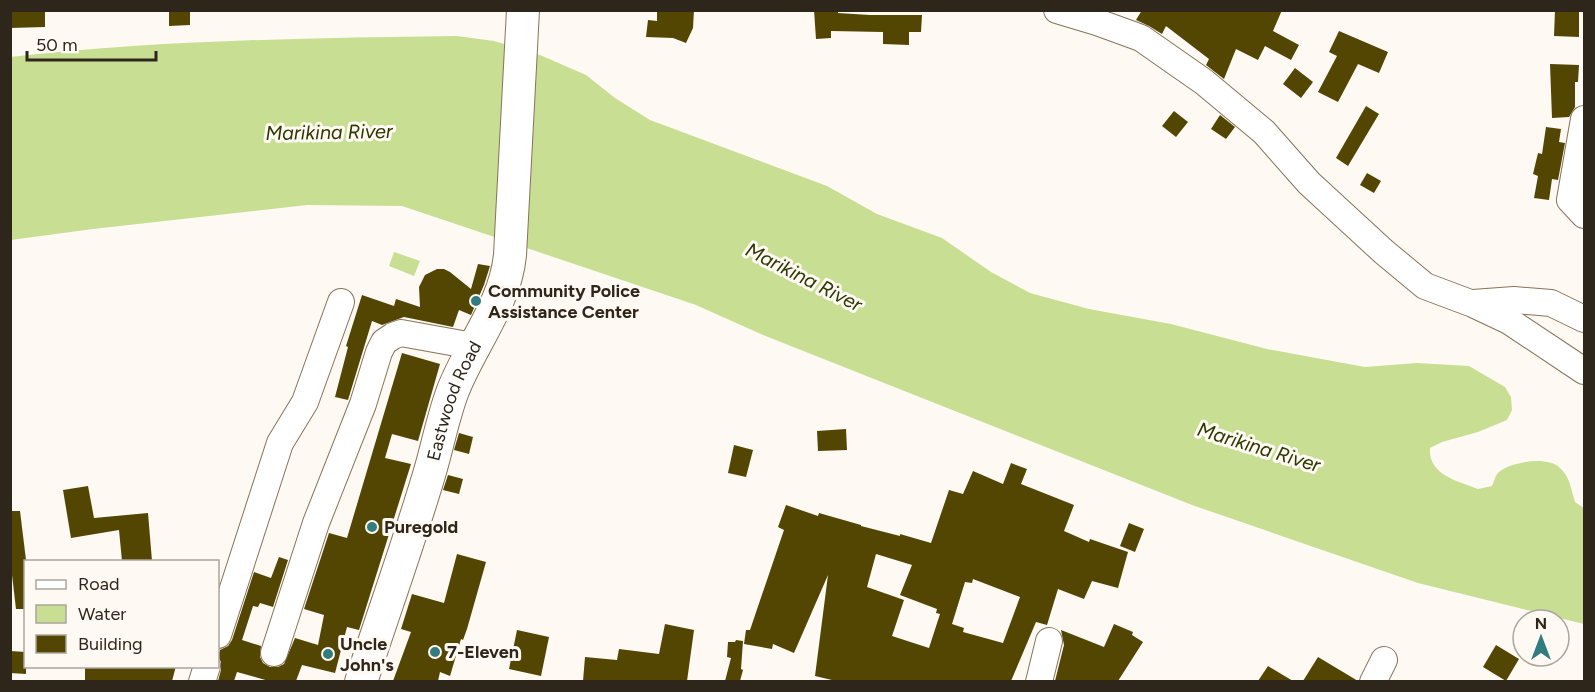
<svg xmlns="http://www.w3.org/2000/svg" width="1595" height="692" font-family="Figtree,sans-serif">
	<rect width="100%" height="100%" fill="#fef9f3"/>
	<g fill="#c7de93">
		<path d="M457,36L494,41L540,55L586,75L615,98L650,120L827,186L877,214L942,238L991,272L1030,293L1089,309L1171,324L1267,349L1365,367L1417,363L1469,366L1505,387L1511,397L1512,410L1507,420L1478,432L1442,442L1430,448C1428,475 1457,481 1478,489L1492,486C1494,482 1495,476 1498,473C1510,461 1549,456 1560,468C1570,477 1571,489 1575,502L1584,508V624L1418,583L1192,505L763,335L696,305L402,206L307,205L93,229L11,240L10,57C159,40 308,38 457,36Z"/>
		<polygon points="394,252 420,261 414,276 389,266"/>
	</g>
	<g fill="#534602" fill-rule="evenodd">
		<polygon points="10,10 45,10 45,27 10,28"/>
		<polygon points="169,10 190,10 190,25 169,26"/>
		<polygon points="657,10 694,10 693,28 686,43 673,38 646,37 648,20 657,21"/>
		<polygon points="814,10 838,10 838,13 870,15 922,15 921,32 909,32 909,45 883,44 883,32 831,31 831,38 816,39"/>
		<polygon points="1142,10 1282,10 1273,31 1299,45 1291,60 1265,46 1258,60 1236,49 1224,79 1206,65 1209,59 1166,26 1162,34 1149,26 1136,20"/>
		<polygon points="1555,10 1579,10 1579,37 1554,36"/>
		<polygon points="1339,31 1388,52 1379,73 1358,64 1338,102 1318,92 1337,56 1329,52"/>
		<polygon points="1550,64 1579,65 1578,82 1575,82 1575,107 1569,117 1552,118"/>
		<polygon points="1295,68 1313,82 1301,98 1283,84"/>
		<polygon points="1366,106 1379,114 1348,166 1336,158"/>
		<polygon points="1174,111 1188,122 1176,137 1162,126"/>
		<polygon points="1220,115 1235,127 1226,139 1211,129"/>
		<polygon points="1546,127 1561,129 1559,142 1565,143 1558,180 1552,179 1549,200 1534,198 1538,176 1533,174 1538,153 1542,154"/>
		<polygon points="1367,173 1381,181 1374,193 1360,185"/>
		<polygon points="478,264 490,266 484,285 471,315 459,310 453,327 404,317 382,325 372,321 348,400 335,397 348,347 346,346 362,295 394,306 396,299 420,307 419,287 425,275 437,269 444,269 450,272 471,289"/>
		<polygon points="402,353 440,364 418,441 392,434 385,458 411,464 359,630 347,627 335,673 302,665 296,681 269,681 237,672 234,681 218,681 221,670 221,662 218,656 220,650 228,646 232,640 254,572 271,578 279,557 288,560 273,607 260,603 258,607 253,606 242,640 261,646 260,657 263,663 270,667 278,667 284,664 295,638 318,645 324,615 304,609 329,533 347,538"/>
		<polygon points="846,429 847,450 818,451 817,431"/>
		<polygon points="459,433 473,437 469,454 454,450"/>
		<polygon points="734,445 753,450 746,477 728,473"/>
		<path d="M1011,463L1027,469L1021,484L1074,505L1064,531L1089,542L1090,539L1128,552L1118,588L1092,581L1084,599L1058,589L1047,625L1036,622L1011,681H836L815,676L828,575L794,653L773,644L772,649L744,644L746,630H750L784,530L778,527L786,505L818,516L819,513L861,525V526L900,536V534L931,543L949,490L963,494L973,471L1003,484ZM876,554L912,565L900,595L937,609L936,613L940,614L929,648L892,636L904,600L867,587ZM973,579L1020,597L1003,643L963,632L964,628L952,624L965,582L972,583Z"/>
		<polygon points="448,475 463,479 459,494 443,490"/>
		<polygon points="88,486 94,518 148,513 152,561 122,561 119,530 71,538 63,490"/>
		<polygon points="10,511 20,511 26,560 26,609 16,609 10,558"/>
		<polygon points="1129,523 1144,529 1135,552 1120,546"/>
		<polygon points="457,554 486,562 467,629 463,640 461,639 450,676 440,672 438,681 393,681 411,632 401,629 412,594 444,603"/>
		<polygon points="665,624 694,630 687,681 583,681 585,657 617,660 619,649 659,654"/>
		<polygon points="1114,624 1133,632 1132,635 1143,642 1118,681 1055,681 1064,645 1061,630 1104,647"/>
		<polygon points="517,630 549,637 541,676 509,669"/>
		<polygon points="736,640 743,641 741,669 743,670 740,681 725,681 731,658 727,657 728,642 735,642"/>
		<polygon points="1496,645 1519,659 1506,681 1483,667"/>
		<polygon points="10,651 26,652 26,674 10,673"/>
		<polygon points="1318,657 1358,681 1303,681"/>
		<polygon points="176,666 172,681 85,681 85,667"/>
		<polygon points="1268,666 1293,681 1258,681"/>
	</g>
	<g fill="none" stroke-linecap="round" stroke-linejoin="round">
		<defs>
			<g id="minor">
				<polyline points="1057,10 1097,22 1141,38 1204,82 1264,132 1309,183 1384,252 1425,286 1473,304 1509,321 1584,371"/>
				<polyline points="1584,119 1570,200 1584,215"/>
				<polyline points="1473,303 1514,300 1551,303 1584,319"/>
				<polyline points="218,635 280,443 305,402 341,302"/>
				<polyline points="274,653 316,523 363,404 379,352 384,342 393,336 401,333 473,346"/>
				<polyline points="202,682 207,666"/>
				<polyline points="1039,682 1049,641"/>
				<polyline points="1373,682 1384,660"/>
			</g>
			<g id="major">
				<path id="s1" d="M361,682C384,611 410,540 431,468C438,443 443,418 452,393C469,347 505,306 510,255L523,10"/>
			</g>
		</defs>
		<use href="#minor" stroke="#897359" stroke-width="28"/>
		<use href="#major" stroke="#897359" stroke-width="34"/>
		<use href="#minor" stroke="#fff" stroke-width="26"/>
		<use href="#major" stroke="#fff" stroke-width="32"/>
	</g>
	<g fill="#327b7f" stroke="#fef9f3" stroke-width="2">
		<circle cx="476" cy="301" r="6"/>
		<circle cx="372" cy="527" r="6"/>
		<circle cx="435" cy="652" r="6"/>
		<circle cx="328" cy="654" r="6"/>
	</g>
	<g text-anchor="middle" stroke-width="6" stroke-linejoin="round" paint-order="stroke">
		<g font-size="18" font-weight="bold" fill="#2f261b" stroke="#fef9f3" text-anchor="start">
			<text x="488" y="297">Community Police<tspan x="488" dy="21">Assistance Center</tspan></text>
			<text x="384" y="533">Puregold</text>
			<text x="340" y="650">Uncle<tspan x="340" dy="21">John's</tspan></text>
			<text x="447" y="658">7-Eleven</text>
		</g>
		<g font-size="18" fill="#2f261b" stroke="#fef9f3">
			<text dy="6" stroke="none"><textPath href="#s1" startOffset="296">Eastwood Road</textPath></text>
		</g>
		<g font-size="20" font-style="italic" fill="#2c3800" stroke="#fef9f3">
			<text transform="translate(329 132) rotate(-1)" y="7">Marikina River</text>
			<text transform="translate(804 277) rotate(27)" y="7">Marikina River</text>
			<text transform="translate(1259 447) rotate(17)" y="7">Marikina River</text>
		</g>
	</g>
	<rect width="1595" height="692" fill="none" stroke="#2f261b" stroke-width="24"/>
	<rect x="24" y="560" width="195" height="108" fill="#fef9f3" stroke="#aba59d" stroke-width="1.5"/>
	<rect x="36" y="580" width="30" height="9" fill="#ffffff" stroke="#aba59d" stroke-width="1.5"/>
	<text x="78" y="590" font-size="18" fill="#2f261b">Road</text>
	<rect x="36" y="605" width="30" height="18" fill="#c7de93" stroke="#aba59d" stroke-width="1.5"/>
	<text x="78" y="620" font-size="18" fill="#2f261b">Water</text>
	<rect x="36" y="635" width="30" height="18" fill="#534602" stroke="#aba59d" stroke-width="1.5"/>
	<text x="78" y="650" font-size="18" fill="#2f261b">Building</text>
	<g transform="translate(1541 638)"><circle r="28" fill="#fef9f3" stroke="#aba59d" stroke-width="1.5"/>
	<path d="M0-4.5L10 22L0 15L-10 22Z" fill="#327b7f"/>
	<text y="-9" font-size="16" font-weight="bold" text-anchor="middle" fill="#2f261b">N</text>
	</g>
	<path d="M27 51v9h129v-9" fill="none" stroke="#2f261b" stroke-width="3"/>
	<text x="36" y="51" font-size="18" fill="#2f261b" stroke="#fef9f3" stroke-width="4.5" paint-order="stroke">50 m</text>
</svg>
